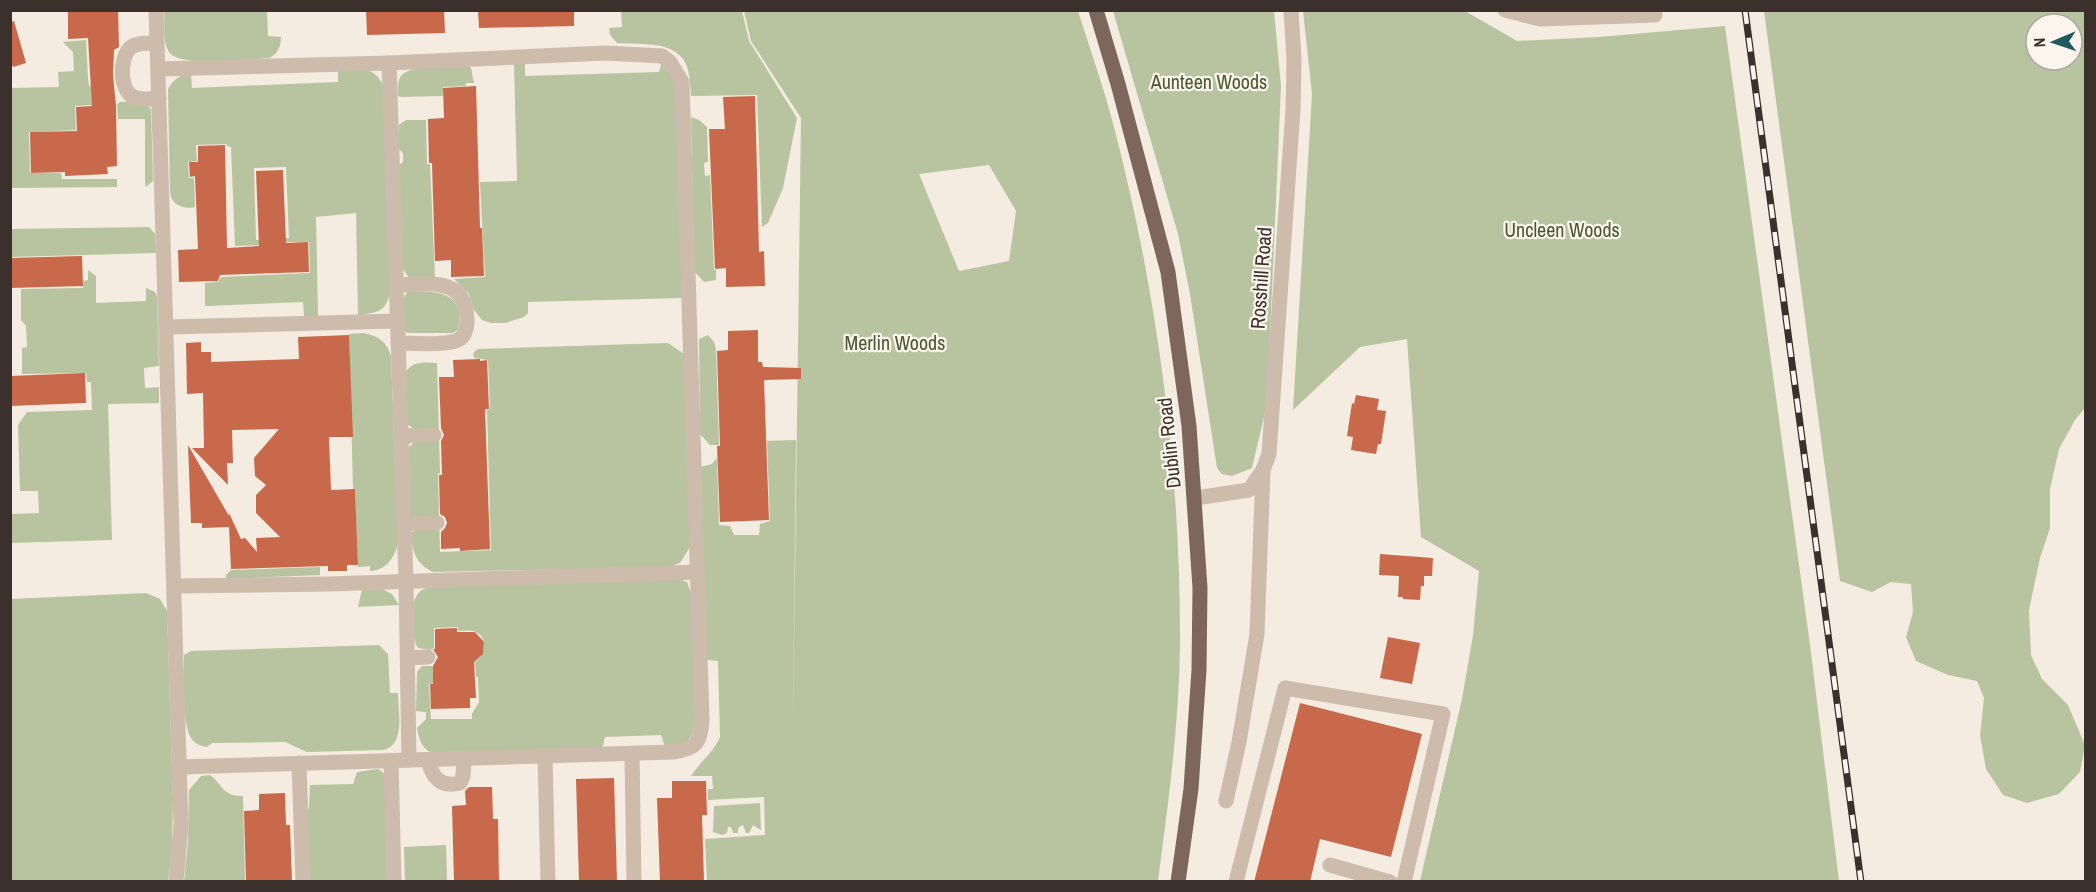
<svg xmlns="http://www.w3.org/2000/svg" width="2096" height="892" font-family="'Archivo Narrow',sans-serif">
	<rect width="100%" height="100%" fill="#f4ebe1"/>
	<g fill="#b8c4a0" fill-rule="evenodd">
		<path d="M164,11H267L268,36L281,37C281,46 278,54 269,58C250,59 179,68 169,52C162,41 165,23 164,11Z"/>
		<path d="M621,11H742L749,41L797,118L783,188L768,223L762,227L757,95L691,96C690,85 690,68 683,59C669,40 637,45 617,43L610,35L609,28L622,27Z"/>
		<path d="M744,11H1078C1090,49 1104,88 1114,127C1158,296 1181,472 1180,647C1179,726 1168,804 1158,881H707L705,839L765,835L764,797L708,800V789H713L712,776H691C700,762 713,753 720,737L718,661L707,660L700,467L712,464L717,458L719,525L730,526L734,535H759L760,524L770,521L767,441L796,440L793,722L801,118L751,41ZM989,165L1016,211L1009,261L959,271L919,174Z"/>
		<polygon points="1113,11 1274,11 1281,86 1267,404 1252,468 1232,476 1222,474 1217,468 1190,294 1178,234"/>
		<polygon points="1303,11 1465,11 1517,41 1599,37 1725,26 1810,645 1839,881 1420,881 1462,699 1473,635 1479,571 1421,537 1407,339 1360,347 1293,410 1312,94"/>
		<path d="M1764,11H2085V408L2075,420L2059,449L2050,489V528L2040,558L2029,610L2031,655L2042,679L2068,705L2085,745L2080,772L2059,794L2027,803L2003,795L1986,769L1980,735L1984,698L1977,681L1948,675L1916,661L1906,637L1913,612L1911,584L1891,582L1872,592L1840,581ZM2036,24H2072V60H2036Z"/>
		<polygon points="86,40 88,79 89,85 91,87 92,105 75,106 76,130 29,132 30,173 61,173 62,179 117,179 117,187 11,188 10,88 59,87 58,72 74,71 73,52 63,42"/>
		<polygon points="662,62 676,78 682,298 528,302 528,313 524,317 505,323 491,323 482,320 474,310 469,294 454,279 485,277 480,182 517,181 514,64 525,64 525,76 659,72"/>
		<path d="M468,66L471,68L474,83H466V86L443,87V96L401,97L398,96C398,89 397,82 401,76C412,63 451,67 468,66Z"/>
		<path d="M338,70C359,70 375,64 384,88L390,291C387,312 377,313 358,315L356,213L316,217L318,316H304L303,302L205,306V283L218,282L221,277L310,273L309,242H278V239L289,238L286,167L254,168L256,240H265L266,245L235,246L231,147L227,146L226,144L196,145L197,161L188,162L189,178H194L195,207C184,210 171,205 170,192L168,89C174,79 180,74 191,75L192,88L338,82Z"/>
		<path d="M120,102C131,102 143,99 151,109L153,181L146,187L145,183V119H118L117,104Z"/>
		<polygon points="691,117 699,120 707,127 708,162 704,163 705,176 710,175 714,270 716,270 716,280 704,282 694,271"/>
		<polygon points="406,120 426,120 427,164 430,164 435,278 410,279 402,268 399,165 403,162 403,153 399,149 399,125"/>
		<polygon points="149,227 155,234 156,253 11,257 11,229"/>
		<polygon points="88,270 96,276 96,303 146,301 146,288 155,292 157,296 159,366 144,368 145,388 159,387 159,403 108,404 112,540 11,543 11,514 39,513 38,491 20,491 18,425 27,412 92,410 91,382 87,382 86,373 22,374 22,348 27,347 26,326 21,320 21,289 83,288 83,281 88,280"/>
		<path d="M411,291C441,291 465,293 458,330L453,333H407L404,330L403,299L407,292Z"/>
		<path d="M362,333C378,335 387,342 391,356L398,543C395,557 386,571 370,571V566L358,567L355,489H353L349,334Z"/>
		<polygon points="708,335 714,342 716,349 719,445 710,445 700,434 699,339"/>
		<path d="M668,343L684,354L690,547L680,563L668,567L433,572C416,564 412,551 411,533L419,528L410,516L408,448L418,439L417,431L407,424L406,372C412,361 425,362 437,363L440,473L438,474L440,552L491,550L487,410L490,409L488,360L474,358L473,353L478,349Z"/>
		<polygon points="320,567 320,575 228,579 225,576 231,570"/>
		<path d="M678,579L687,582L691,593L696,720C691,744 688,742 665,747L661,735L605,737L602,750L432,753C421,748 419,739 417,728L426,719V712L416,711L417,672L422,666H435V683L429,684L431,719H472V714L479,702L478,677H476L475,662C486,655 489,635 473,631C469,630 463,631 458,631V627L434,628V648L430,650L418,648C411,638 410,605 417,595C420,590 424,589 429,587Z"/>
		<polygon points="382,589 392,594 399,605 358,607 362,590"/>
		<polygon points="146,593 160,599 167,611 173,799 172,850 168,881 11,882 11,599"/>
		<path d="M379,645L388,654L390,693H398C398,711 406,745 383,750L307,752L285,742L212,743L207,747C200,746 195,744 191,738C182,723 184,674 184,655L191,651Z"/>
		<polygon points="378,769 385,774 387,881 306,881 305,811 309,808 310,785 353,784 357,772"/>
		<path d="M210,775C224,786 222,796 243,796L245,881L184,882L188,841L189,790L201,776Z"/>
		<polygon points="760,803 761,830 753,825 749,833 746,833 743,825 738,828 738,833 733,833 731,827 728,827 727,833 722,835 713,832 714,806"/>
		<polygon points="446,845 447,881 405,881 404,847"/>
	</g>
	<g fill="#c8694b">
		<polygon points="68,10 118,10 119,47 114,50 113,75 116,106 117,166 107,167 108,174 65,176 65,172 31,173 30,132 77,131 76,107 92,106 88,38 68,39"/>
		<polygon points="366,10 444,10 445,33 367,35"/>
		<polygon points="478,10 574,10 574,26 479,28"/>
		<polygon points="14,21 26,63 13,67 10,60 10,22"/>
		<polygon points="476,86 480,228 482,228 484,276 451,277 451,260 435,261 432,163 429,163 428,119 444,118 443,88"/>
		<polygon points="755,96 759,252 764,251 765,286 726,287 726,268 715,269 709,129 725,129 723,97"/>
		<polygon points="225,145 227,248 259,246 256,171 283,170 286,243 308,242 309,272 220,275 218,281 179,282 178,250 198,249 195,176 190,177 189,162 198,162 198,146"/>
		<polygon points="82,256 83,286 10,288 10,258"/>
		<polygon points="758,330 758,362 762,362 763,367 801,368 801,379 764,380 769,520 720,522 717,446 720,446 717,351 728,350 728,331"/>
		<polygon points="349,335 353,437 329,437 331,490 355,489 358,565 347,565 347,571 328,571 328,566 231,569 229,527 202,528 202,523 191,523 188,445 229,516 229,513 241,539 245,538 257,552 256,538 280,537 256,513 256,495 266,485 255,476 254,458 279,429 232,430 233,463 227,463 228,485 192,448 204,448 203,393 187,394 186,343 201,342 201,352 211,352 211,362 299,359 298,337"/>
		<polygon points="480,359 480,361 487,360 489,409 485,409 490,549 460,551 460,548 441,549 441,532 445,528 447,523 445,517 440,514 439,475 442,475 441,441 444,435 441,428 439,377 454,377 453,360"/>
		<polygon points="85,373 86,403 10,406 10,376"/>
		<polygon points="1356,395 1379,399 1377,410 1386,411 1381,444 1378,444 1376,454 1351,450 1353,437 1347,436 1352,403 1354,404"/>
		<polygon points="1380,554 1433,558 1432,576 1424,576 1424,586 1421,586 1420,600 1403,599 1403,597 1398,597 1399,576 1379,575"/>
		<polygon points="457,628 457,632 475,632 484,642 483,654 474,662 476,698 470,698 470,708 431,709 430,684 433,684 433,666 438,657 433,649 435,649 435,629"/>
		<polygon points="1388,637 1420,643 1412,684 1380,678"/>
		<polygon points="1300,703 1422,734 1391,857 1320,839 1310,882 1254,882"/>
		<polygon points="614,778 617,882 579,882 576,779"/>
		<polygon points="672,781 706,781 707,815 702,815 704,882 660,882 657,798 672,798"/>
		<polygon points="469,787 492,787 493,819 498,819 499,882 454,882 452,806 466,805 465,791"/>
		<polygon points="285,793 286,825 290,825 292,882 246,882 244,811 259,810 259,794"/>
	</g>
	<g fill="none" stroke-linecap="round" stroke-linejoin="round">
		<g stroke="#cdbbac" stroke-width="15">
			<polyline points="156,10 181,825 176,882"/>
			<polyline points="1505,10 1540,19 1655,15"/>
			<path d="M157,43C149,43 137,42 130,48C119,59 119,93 136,98C143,100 152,99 159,98"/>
			<polyline points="389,63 406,581 409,760"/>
			<path d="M159,69L389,63L605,53L662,56L670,62L682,82L702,719C701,743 696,749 673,752L180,767"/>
			<path d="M396,285C428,284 466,276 467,320C467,328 466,336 458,340C445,346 413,343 398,343"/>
			<polyline points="167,327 397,321"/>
			<polyline points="401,436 434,435"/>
			<polyline points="1196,498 1249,490 1263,470 1269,454 1293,110 1294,59 1291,10"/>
			<polyline points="404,524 437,523"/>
			<polyline points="174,586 328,584 697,572"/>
			<polyline points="408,658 428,657"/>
			<polyline points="632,754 634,882"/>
			<polyline points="545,756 548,882"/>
			<path d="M428,760C432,777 440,788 460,783L463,776L464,759"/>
			<polyline points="391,761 394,882"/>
			<polyline points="299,763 303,882"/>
			<polyline points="1226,801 1239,742 1257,634 1263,470"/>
			<polyline points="1330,865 1390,882"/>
			<polyline points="1236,882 1285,688 1443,714 1404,882"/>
		</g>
		<polyline stroke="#7d675c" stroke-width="15" points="1096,10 1118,84 1168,272 1189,426 1200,588 1199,670 1191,789 1178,882"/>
		<defs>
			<polyline id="rail" points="1745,10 1861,882"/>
		</defs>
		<use href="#rail" stroke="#3b302b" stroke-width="7"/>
		<use href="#rail" stroke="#fbf5ee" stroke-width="4.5" stroke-dasharray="14" stroke-linecap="butt"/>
	</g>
	<g text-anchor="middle" stroke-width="4.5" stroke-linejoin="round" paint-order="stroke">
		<g font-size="20" fill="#4a5a2e" stroke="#fbf5ee">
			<text x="1209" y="89">Aunteen Woods</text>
			<text x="1562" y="237">Uncleen Woods</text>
			<text x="895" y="350">Merlin Woods</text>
		</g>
		<g font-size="20" fill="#3b302b" stroke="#fbf5ee">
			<text transform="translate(1261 278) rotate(-86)" y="7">Rosshill Road</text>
			<text transform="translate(1169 443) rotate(-96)" y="7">Dublin Road</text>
		</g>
	</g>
	<rect width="2096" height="892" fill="none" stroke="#3b302b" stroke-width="24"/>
	<g transform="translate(2054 42) rotate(268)"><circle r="28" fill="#fbf5ee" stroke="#aea6a0" stroke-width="1.5"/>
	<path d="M0-4.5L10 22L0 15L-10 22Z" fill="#1f5a5e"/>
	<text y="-9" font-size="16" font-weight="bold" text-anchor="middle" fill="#3b302b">N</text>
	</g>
</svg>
